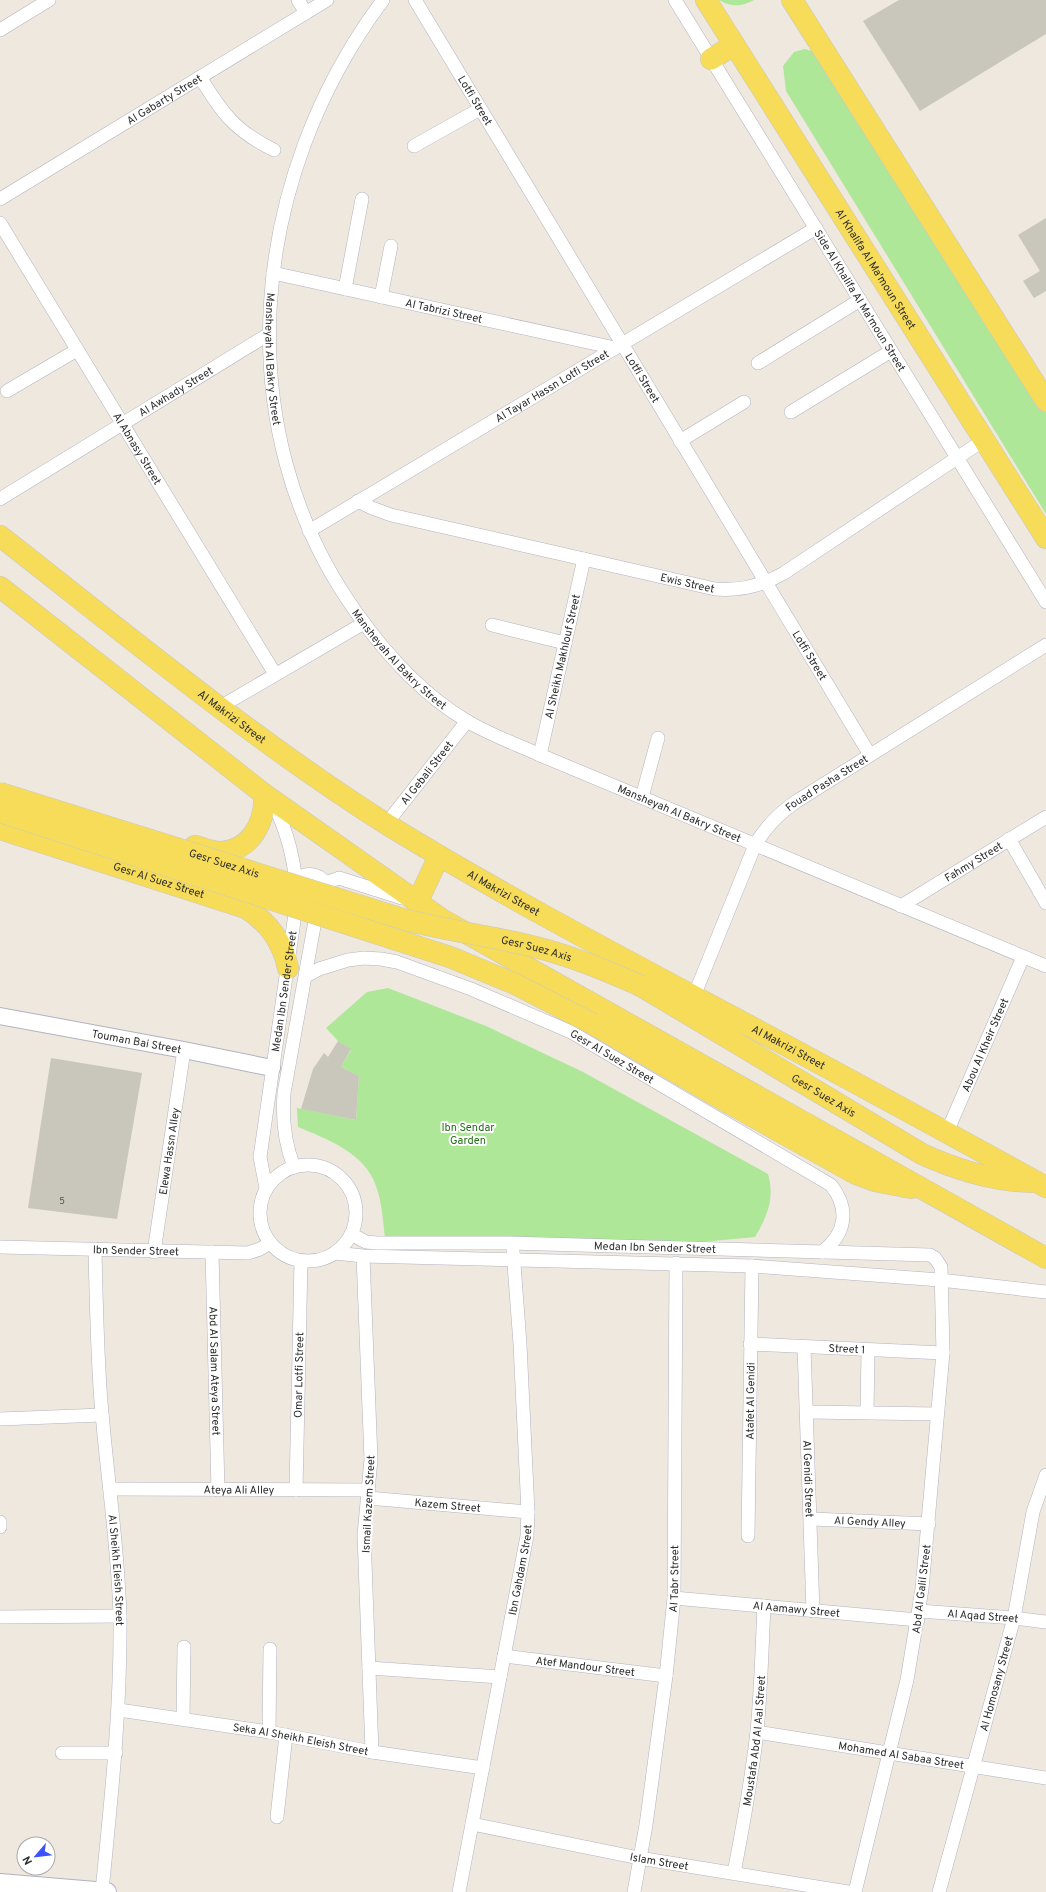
<svg xmlns="http://www.w3.org/2000/svg" width="1046" height="1892" font-family="Overpass,sans-serif">
	<rect width="100%" height="100%" fill="#eee8de"/>
	<g fill="#aee798">
		<path d="M719,0H754C742,7 730,7 719,0Z"/>
		<polygon points="805,49 818,53 832,64 1046,411 1046,514 786,91 783,66 794,52"/>
		<path d="M388,988L486,1026L583,1072L768,1174C775,1198 767,1217 755,1237L701,1242L385,1238C383,1221 382,1202 376,1186C365,1153 327,1139 298,1127L297,1108L356,1120L359,1076L341,1067L351,1050L338,1041L326,1028L367,992Z"/>
	</g>
	<g fill="#c9c6bc">
		<polygon points="899,0 1046,0 1046,34 920,111 863,21"/>
		<polygon points="1046,218 1046,291 1034,298 1023,281 1040,271 1018,235"/>
		<polygon points="338,1041 351,1049 341,1067 359,1076 356,1120 301,1109 313,1069 324,1053 328,1057"/>
		<polygon points="51,1058 142,1073 117,1219 28,1208"/>
	</g>
	<g fill="none" stroke-linecap="round" stroke-linejoin="round">
		<defs>
			<g id="minor">
				<polyline points="298,0 306,13"/>
				<path id="s1" d="M383,0C251,176 224,427 356,612C385,653 423,695 467,721C490,735 516,744 540,755L1046,966"/>
				<path id="s2" d="M415,0L870,755"/>
				<path id="s3" d="M675,0L1046,602"/>
				<polyline points="0,30 49,0"/>
				<path d="M200,77C222,113 235,131 274,150"/>
				<polyline points="414,146 480,109"/>
				<path id="s4" d="M0,199L327,0"/>
				<path id="s5" d="M0,223L275,674"/>
				<path id="s6" d="M273,273L615,348"/>
				<polyline points="345,289 362,199"/>
				<polyline points="381,297 391,246"/>
				<polyline points="758,363 860,300"/>
				<polyline points="7,391 77,350"/>
				<polyline points="791,412 891,351"/>
				<polyline points="680,441 744,402"/>
				<path id="s7" d="M0,499L269,334"/>
				<path id="s8" d="M358,501L372,508L391,515L715,589C740,591 762,586 784,573L984,440"/>
				<path id="s9" d="M309,531L816,228"/>
				<polyline points="492,625 565,643"/>
				<polyline points="220,707 364,623"/>
				<path id="s10" d="M540,755L584,559"/>
				<polyline points="642,797 658,738"/>
				<path id="s11" d="M387,823L467,721"/>
				<polyline points="1009,839 1046,903"/>
				<path d="M296,879C307,872 318,873 326,883"/>
				<path id="s12" d="M901,906L1046,817"/>
				<path id="s13" d="M306,976L319,969L348,960L364,958L381,959L397,962L471,989L571,1032L831,1185C850,1209 846,1234 822,1252"/>
				<path id="s14" d="M694,996L755,845C766,826 779,813 797,801L1046,645"/>
				<path id="s15" d="M947,1132L1023,957"/>
				<circle cx="308" cy="1213" r="48"/>
				<path d="M294,1167C284,1142 282,1119 284,1093L320,893L326,883L339,878L402,898"/>
				<path id="s16" d="M266,1188L260,1157L297,900C296,865 289,834 273,803"/>
				<path id="s17" d="M351,1234L366,1242L377,1243H509L930,1255L935,1258L941,1267L943,1353L922,1589L907,1680L855,1892"/>
				<path id="s18" d="M0,1247L248,1253L260,1249L270,1243"/>
				<path id="s19" d="M95,1249C96,1295 97,1342 100,1388C105,1464 118,1540 120,1617C121,1709 111,1800 102,1891"/>
				<path id="s20" d="M154,1252L184,1050"/>
				<path id="s21" d="M212,1252L218,1490"/>
				<polyline points="335,1253 363,1256 752,1266 940,1280 1046,1292"/>
				<polyline points="363,1256 371,1459 364,1535 372,1752"/>
				<path id="s22" d="M750,1344L943,1353"/>
				<path id="s23" d="M804,1347L813,1611"/>
				<polyline points="807,1412 937,1414"/>
				<polyline points="867,1412 868,1350"/>
				<polyline points="0,1419 102,1415"/>
				<path id="s24" d="M110,1489L369,1490"/>
				<path id="s25" d="M296,1490L301,1261"/>
				<path id="s26" d="M368,1498L528,1512"/>
				<path id="s27" d="M812,1519L929,1524"/>
				<polyline points="0,1527 0,1522"/>
				<path id="s28" d="M748,1536L752,1266"/>
				<path id="s29" d="M674,1598L918,1620"/>
				<path id="s30" d="M919,1611L1014,1618L1046,1622"/>
				<polyline points="0,1617 120,1616"/>
				<path id="s31" d="M504,1656L666,1676"/>
				<polyline points="369,1668 500,1677"/>
				<path id="s32" d="M119,1710L269,1732L372,1752L483,1768"/>
				<polyline points="183,1719 184,1647"/>
				<polyline points="269,1732 270,1649"/>
				<path id="s33" d="M757,1732L1046,1778"/>
				<polyline points="62,1753 116,1753"/>
				<polyline points="277,1817 286,1735"/>
				<path id="s34" d="M472,1824L639,1858L848,1892"/>
				<path id="s35" d="M734,1873C743,1826 752,1779 757,1731C761,1690 762,1648 764,1606"/>
				<path id="s36" d="M459,1892L527,1536L528,1512L520,1344L513,1251"/>
				<path id="s37" d="M634,1892L646,1825L666,1676L674,1598L676,1263"/>
				<path id="s38" d="M939,1892L1014,1618L1033,1512L1046,1475"/>
			</g>
			<g id="tertiary">
				<path id="s39" d="M0,1016L184,1050L272,1068"/>
			</g>
			<polyline id="secondary" points="0,1883 107,1892"/>
			<g id="primary">
				<path id="s40" d="M706,0L1046,538"/>
				<polyline points="792,0 1046,401"/>
				<polyline points="711,59 734,45"/>
				<path id="s41" d="M0,536C127,635 252,739 388,825C489,887 592,942 697,998C814,1060 930,1123 1046,1187"/>
				<polyline points="0,587 264,794 443,920 1046,1258"/>
				<path id="s42" d="M0,829L246,908C269,923 282,941 288,968"/>
				<path d="M195,846C203,848 211,852 220,852C251,851 266,821 264,794"/>
				<polyline points="417,903 439,856"/>
				<path id="s43" d="M641,986L922,1154C957,1170 992,1181 1031,1182"/>
				<polyline points="593,1024 725,1101 856,1174 875,1181 911,1188"/>
			</g>
		</defs>
		<use href="#minor" stroke="#b2b3c0" stroke-width="14"/>
		<use href="#tertiary" stroke="#b2b3c0" stroke-width="18"/>
		<use href="#secondary" stroke="#b2b3c0" stroke-width="20"/>
		<use href="#primary" stroke="#c8c8c8" stroke-width="22"/>
		<use href="#minor" stroke="#fff" stroke-width="13"/>
		<use href="#tertiary" stroke="#fff" stroke-width="16"/>
		<use href="#secondary" stroke="#fff" stroke-width="18"/>
		<use href="#primary" stroke="#f7dc5a" stroke-width="21"/>
		<defs>
			<g id="primary-bridge">
				<path id="s44" d="M0,793L406,920C449,931 492,936 535,947C572,956 607,971 641,986"/>
				<polyline points="0,812 450,957 515,984 593,1024"/>
			</g>
		</defs>
		<use href="#primary-bridge" stroke="#c8c8c8" stroke-width="22" stroke-linecap="butt"/>
		<use href="#primary-bridge" stroke="#f7dc5a" stroke-width="21"/>
	</g>
	<g text-anchor="middle" stroke-width="4" stroke-linejoin="round" paint-order="stroke">
		<g font-size="9" fill="#535250">
			<text x="62" y="1204">5</text>
		</g>
		<g font-size="11" fill="#2c2c2c" stroke="#fff">
			<text dy="4" stroke="none"><textPath href="#s4" startOffset="192">Al Gabarty Street</textPath></text>
			<text dy="4" stroke="none"><textPath href="#s2" startOffset="117">Lotfi Street</textPath></text>
			<text dy="4" stroke="none"><textPath href="#s40" startOffset="318">Al Khalifa Al Ma'moun Street</textPath></text>
			<text dy="4" stroke="none"><textPath href="#s3" startOffset="353">Side Al Khalifa Al Ma'moun Street</textPath></text>
			<text dy="4" stroke="none"><textPath href="#s6" startOffset="175">Al Tabrizi Street</textPath></text>
			<text dy="4" stroke="none"><textPath href="#s1" startOffset="384">Mansheyah Al Bakry Street</textPath></text>
			<text dy="4" stroke="none"><textPath href="#s2" startOffset="441">Lotfi Street</textPath></text>
			<text dy="4" stroke="none"><textPath href="#s9" startOffset="283">Al Tayar Hassn Lotfi Street</textPath></text>
			<text dy="4" stroke="none"><textPath href="#s7" startOffset="206">Al Awhady Street</textPath></text>
			<text dy="4" stroke="none"><textPath href="#s5" startOffset="264">Al Abnasy Street</textPath></text>
			<text dy="4" stroke="none"><textPath href="#s8" startOffset="340">Ewis Street</textPath></text>
			<text dy="4" stroke="none"><textPath href="#s2" startOffset="765">Lotfi Street</textPath></text>
			<text dy="4" stroke="none"><textPath href="#s10" startOffset="101">Al Sheikh Makhlouf Street</textPath></text>
			<text dy="4" stroke="none"><textPath href="#s1" startOffset="719">Mansheyah Al Bakry Street</textPath></text>
			<text dy="4" stroke="none"><textPath href="#s41" startOffset="294">Al Makrizi Street</textPath></text>
			<text dy="4" stroke="none"><textPath href="#s11" startOffset="64">Al Gebali Street</textPath></text>
			<text dy="4" stroke="none"><textPath href="#s14" startOffset="259">Fouad Pasha Street</textPath></text>
			<text dy="4" stroke="none"><textPath href="#s1" startOffset="1043">Mansheyah Al Bakry Street</textPath></text>
			<text dy="4" stroke="none"><textPath href="#s12" startOffset="85">Fahmy Street</textPath></text>
			<text dy="4" stroke="none"><textPath href="#s44" startOffset="235">Gesr Suez Axis</textPath></text>
			<text dy="4" stroke="none"><textPath href="#s42" startOffset="167">Gesr Al Suez Street</textPath></text>
			<text dy="4" stroke="none"><textPath href="#s41" startOffset="618">Al Makrizi Street</textPath></text>
			<text dy="4" stroke="none"><textPath href="#s44" startOffset="559">Gesr Suez Axis</textPath></text>
			<text dy="4" stroke="none"><textPath href="#s16" startOffset="199">Medan Ibn Sender Street</textPath></text>
			<text dy="4" stroke="none"><textPath href="#s39" startOffset="139">Touman Bai Street</textPath></text>
			<text dy="4" stroke="none"><textPath href="#s15" startOffset="95">Abou Al Kheir Street</textPath></text>
			<text dy="4" stroke="none"><textPath href="#s41" startOffset="942">Al Makrizi Street</textPath></text>
			<text dy="4" stroke="none"><textPath href="#s13" startOffset="330">Gesr Al Suez Street</textPath></text>
			<text dy="4" stroke="none"><textPath href="#s43" startOffset="213">Gesr Suez Axis</textPath></text>
			<text dy="4" stroke="none"><textPath href="#s20" startOffset="102">Elewa Hassn Alley</textPath></text>
			<text dy="4" stroke="none"><textPath href="#s17" startOffset="306">Medan Ibn Sender Street</textPath></text>
			<text dy="4" stroke="none"><textPath href="#s18" startOffset="136">Ibn Sender Street</textPath></text>
			<text dy="4" stroke="none"><textPath href="#s22" startOffset="97">Street 1</textPath></text>
			<text dy="4" stroke="none"><textPath href="#s21" startOffset="119">Abd Al Salam Ateya Street</textPath></text>
			<text dy="4" stroke="none"><textPath href="#s25" startOffset="115">Omar Lotfi Street</textPath></text>
			<text dy="4" stroke="none"><textPath href="#s28" startOffset="135">Atafet Al Genidi</textPath></text>
			<text dy="4" stroke="none"><textPath href="#s23" startOffset="132">Al Genidi Street</textPath></text>
			<text dy="4" stroke="none"><textPath href="#s24" startOffset="129">Ateya Ali Alley</textPath></text>
			<text transform="translate(368 1504) rotate(-87)" y="4">Ismail Kazem Street</text>
			<text dy="4" stroke="none"><textPath href="#s26" startOffset="80">Kazem Street</textPath></text>
			<text dy="4" stroke="none"><textPath href="#s27" startOffset="58">Al Gendy Alley</textPath></text>
			<text dy="4" stroke="none"><textPath href="#s19" startOffset="322">Al Sheikh Eleish Street</textPath></text>
			<text dy="4" stroke="none"><textPath href="#s36" startOffset="328">Ibn Gahdam Street</textPath></text>
			<text dy="4" stroke="none"><textPath href="#s37" startOffset="316">Al Tabr Street</textPath></text>
			<text transform="translate(921 1589) rotate(-83)" y="4">Abd Al Galil Street</text>
			<text dy="4" stroke="none"><textPath href="#s29" startOffset="123">Al Aamawy Street</textPath></text>
			<text dy="4" stroke="none"><textPath href="#s30" startOffset="64">Al Aqad Street</textPath></text>
			<text dy="4" stroke="none"><textPath href="#s31" startOffset="82">Atef Mandour Street</textPath></text>
			<text dy="4" stroke="none"><textPath href="#s38" startOffset="216">Al Homosany Street</textPath></text>
			<text dy="4" stroke="none"><textPath href="#s32" startOffset="184">Seka Al Sheikh Eleish Street</textPath></text>
			<text dy="4" stroke="none"><textPath href="#s35" startOffset="134">Moustafa Abd Al Aal Street</textPath></text>
			<text dy="4" stroke="none"><textPath href="#s33" startOffset="146">Mohamed Al Sabaa Street</textPath></text>
			<text dy="4" stroke="none"><textPath href="#s34" startOffset="191">Islam Street</textPath></text>
		</g>
		<g font-size="11" fill="#246e17" stroke="#fff">
			<text x="468" y="1131">Ibn Sendar<tspan x="468" dy="13">Garden</tspan></text>
		</g>
	</g>
	<g transform="translate(36 1856) rotate(242)"><circle r="19" fill="#ffffff" stroke="#ababab"/>
	<path d="M0-3L7 15L0 10L-7 15Z" fill="#3a52ff"/>
	<text y="-6" font-size="11" font-weight="bold" text-anchor="middle" fill="#2c2c2c">N</text>
	</g>
</svg>
